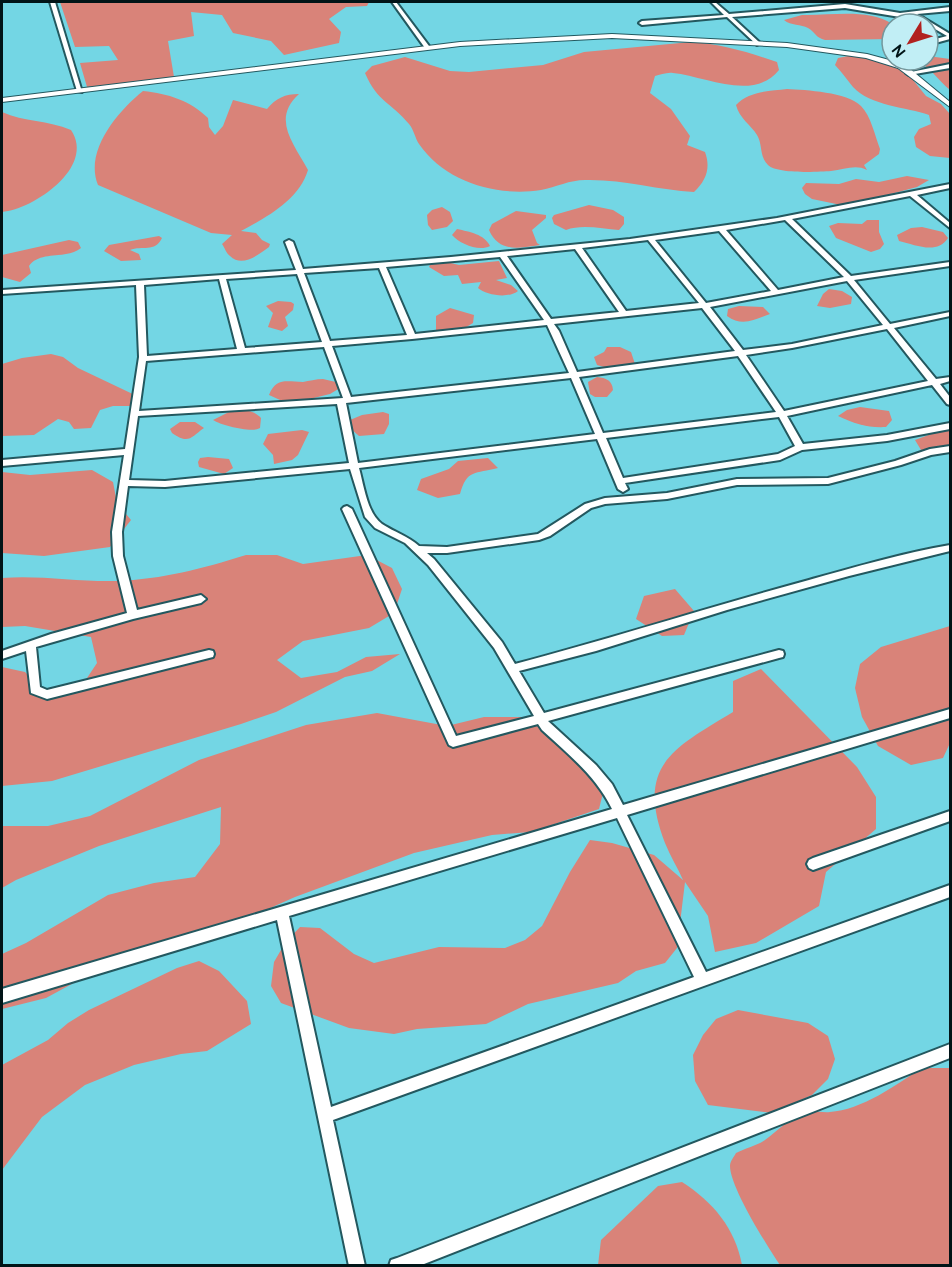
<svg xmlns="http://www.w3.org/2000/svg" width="952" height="1267" font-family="Cabin,sans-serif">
	<rect width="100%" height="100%" fill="#73d6e4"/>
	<g fill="#d98379">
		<polygon points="60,2 369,2 367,6 346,7 329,19 341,32 339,43 284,55 271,41 233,33 222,15 191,12 194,36 168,41 174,77 87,87 80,63 118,60 109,46 75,47"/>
		<path d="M802,15C830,16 868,8 892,24V39L825,40C816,38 815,32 808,28C801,24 791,26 784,20Z"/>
		<path d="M691,42C721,44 748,52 777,62L779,70C753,102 705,76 673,73C667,72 660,75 655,76L650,93L671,109L690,136L687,145L705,152C711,168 706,181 694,192C658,190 622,179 585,180C570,180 556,187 541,190C497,197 445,182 419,144C415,138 414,130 409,124C391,102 378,103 365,73L372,66L405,57L450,71L469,72L543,65L584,52Z"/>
		<path d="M853,55L893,63L905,70L926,96L941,104L950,114V158L930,156L916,147L914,137L919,129L931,124L929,115C907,107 870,106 853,87C847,80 842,72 835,65L838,58Z"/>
		<path d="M928,56L950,59V90C938,80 931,68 916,60H928Z"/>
		<path d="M787,89C806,90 847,92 861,106C871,116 875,136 880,149L879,154L864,165L867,170C855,164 844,170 831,171C817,172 777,174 768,165C759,156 763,145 757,135C751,125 739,118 736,105C749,91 770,91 787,89Z"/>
		<path d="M143,91C169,94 189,100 208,118L209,127L215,135L223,126L233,100L267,109C276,98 285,94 299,94C271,119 294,144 308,170C299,200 267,217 241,231L256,233L262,240L270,244L269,247C258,255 242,268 230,256C226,253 225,248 222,244L232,235L211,233L98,185C84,151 118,111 143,91Z"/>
		<path d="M2,112C24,122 48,120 71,130C96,167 34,209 2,212Z"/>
		<polygon points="907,176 929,180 917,187 846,206 812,199 805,194 802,188 806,183 839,184 856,179 879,182"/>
		<path d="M589,205L613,210L624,217V224L619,230C603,229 582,224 566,230L554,224L552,218L554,215Z"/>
		<polygon points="442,207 450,212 453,221 447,227 432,230 428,225 427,215 432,210"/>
		<path d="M516,211L546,215V218L532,230L537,243L540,245C519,248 499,253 489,230L492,224Z"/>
		<polygon points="867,220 879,220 879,232 884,244 880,249 871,252 836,238 829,226 838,223 862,224"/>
		<path d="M922,227L943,232L948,238C937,255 916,245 899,241L897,235L911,228Z"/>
		<path d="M457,229C470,232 484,234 490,246C479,252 460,244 452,235Z"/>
		<path d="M159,236L162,238C155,253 142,245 130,250L139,254L141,260L121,261L104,251L109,245Z"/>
		<path d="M69,240L78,242L81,248C66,260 40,250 29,266L31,273L20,282L2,277V255Z"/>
		<path d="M438,260L459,265L499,261L507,278L496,280L511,285L518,291C508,299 486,295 478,288L481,282L462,284L458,275L444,276L429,267L432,261Z"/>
		<polygon points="829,289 842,291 852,297 851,304 830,308 817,306 823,294"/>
		<polygon points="278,301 291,302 294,304 293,310 285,317 288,326 282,331 268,327 273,313 266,306"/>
		<path d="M739,306L763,307L770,314C754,320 742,327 727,316L728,309Z"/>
		<polygon points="450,308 474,315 473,323 463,329 436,331 436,316"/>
		<polygon points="607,347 620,347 631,352 636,367 611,369 597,365 594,357 604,352"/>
		<polygon points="51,354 63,357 78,368 139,397 142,406 113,406 100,410 91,428 74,429 69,422 58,419 34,435 2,436 2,364 22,358"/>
		<path d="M597,377C606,378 612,380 613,390L607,397H595L590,394L588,382Z"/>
		<path d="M323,379L340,383V388L330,394L289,404L269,395C276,377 287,382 303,382C309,381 316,379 323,379Z"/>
		<path d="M860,407L889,411L892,420L886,427C868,428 855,424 838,416L847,410Z"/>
		<path d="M238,410C248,410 254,411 261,418L260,428C253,433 222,426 213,420L231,411Z"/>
		<polygon points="383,412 389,414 389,424 384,434 359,436 351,429 350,420 362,415"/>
		<path d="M180,422H195L204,428C191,437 189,445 172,433L170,429Z"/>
		<polygon points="950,427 950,453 921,450 915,440"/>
		<polygon points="302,430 309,432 298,455 292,460 274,464 273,455 263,444 268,434"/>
		<polygon points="208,457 229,459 233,468 224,474 199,467 198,462 200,458"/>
		<path d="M488,458L498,468C475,474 467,469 460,494L438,498L417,490L421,479L449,469L458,461Z"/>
		<polygon points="92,470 113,482 117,503 131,520 110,547 44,556 2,553 2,472 30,475"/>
		<path d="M246,555H277L303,564L367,555L392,568L402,589L394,613L369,628L303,641L277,660L301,678L337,672L366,657L400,654L372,671L345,677L276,712L241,724L52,781L2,786V667L25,672L43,690H79L97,663L91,637L25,626L2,627V578C40,575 78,582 116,581C164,579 201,569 246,555Z"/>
		<polygon points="675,589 694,611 684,635 662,636 636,619 644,596"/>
		<polygon points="950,626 950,743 943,758 911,765 878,746 862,717 855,688 860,664 881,647"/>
		<path d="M761,669L857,767L876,797V829L826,872L819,906L756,943L715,952L708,916L685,882L677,948L665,963L636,971L618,983L528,1004L486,1024L417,1029L394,1034L349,1028L281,1003L271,986L274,962L285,943L300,927L320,928L354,954L374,963L439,947L505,948L525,940L542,926L570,872L590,840L612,843L654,855L683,880C678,868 670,856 665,843C635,765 674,748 733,712V681Z"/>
		<polygon points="377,713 447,726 484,717 522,717 584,754 607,777 599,809 531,832 492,835 414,853 295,897 214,933 129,953 46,998 2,1009 2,954 26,943 108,895 154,883 195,877 220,844 221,807 99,846 16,880 2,888 2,826 48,826 90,816 199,760 306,725"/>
		<polygon points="199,961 219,971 247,1001 251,1024 207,1051 181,1054 134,1065 85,1085 42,1117 2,1170 2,1065 48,1040 68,1023 89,1010 177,968"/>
		<polygon points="738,1010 808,1023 828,1036 835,1059 828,1079 812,1095 772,1113 708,1105 695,1081 693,1055 703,1035 716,1019"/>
		<path d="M921,1068H950V1265H780C767,1246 730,1187 730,1166C730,1161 734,1157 736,1153C745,1148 756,1146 765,1140C779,1130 786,1120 803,1113C812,1109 820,1113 830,1112C861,1110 897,1085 921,1068Z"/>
		<path d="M682,1182C713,1202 735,1228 742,1265H598L601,1240L658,1186Z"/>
	</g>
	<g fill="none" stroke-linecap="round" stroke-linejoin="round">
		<defs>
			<g id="minor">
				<polygon points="50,2 55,2 82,92 77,91"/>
				<polygon points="392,2 396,2 429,46 429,48 425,48"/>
				<polygon points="711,2 715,2 729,14 845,4 900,13 950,7 950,11 917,14 950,34 950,39 928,45 928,41 947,36 911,15 900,17 845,8 732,17 759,42 759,44 757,45 727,17 642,25 639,23 642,21 724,15"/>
				<polygon points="950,64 950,68 909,75 906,73"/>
				<path d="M950,184V188L917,195L950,223V228L910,196L792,219L851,276L950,262V266L854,280L890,324L950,312V316L894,328L936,379L950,377V381L940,384L950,397V405L947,404L932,385L787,416L803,444L887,435L950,423V429L887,441L802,450L780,460L625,483L628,489L623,492L618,489L597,439L359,468C364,486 367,513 382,524C394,532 408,536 419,546L447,547L538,534L585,504L605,498L667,493L737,479L828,478L895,461L930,449L950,446V452L931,455L901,465L828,484L737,485L667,499L605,504L591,508L550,536L539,540L447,553H427L434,559L502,642L515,664C613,638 710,607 809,580C855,567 903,553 950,545V551L849,576L727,610L596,651L519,671L544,713L779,650L783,651L784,654L783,657L779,658L548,721L596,765L612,784L623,805L950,709V718L627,815L706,972L950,885V897L333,1120L365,1266H349L277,920L2,1003V989L612,809C596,776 569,755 542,730L538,724L453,747L449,745L342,509L344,507L347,506L352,509L456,736L534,716L494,648L428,565L405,543L375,528L365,517L350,469L165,487L128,486L122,532L123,556L137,610L201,595L206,599L201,603L133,619L36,647L40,687L47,690L209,650L213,651L214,654L213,657L209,658L47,699L31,693L26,651L2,659V651L51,634L127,613L113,556L112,532L124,455L2,466V460L125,449L139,357L136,285L2,294V290L296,270L285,242L289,240L293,242L303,269L451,257L630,239L777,218ZM785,220L844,277L778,290L726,230ZM719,231L771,291L706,303L655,240ZM648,240L699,303L626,311L582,248ZM575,249L619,312L551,319L507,256ZM500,257L544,320L415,334L386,267ZM379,268L407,335L330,341L304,273ZM297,274L322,342L245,348L226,279ZM219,279L237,349L147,356L144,285ZM847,281L883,325L792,344L743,350L710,307ZM702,308L735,351L577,372L559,331L554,324ZM547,325L569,373L351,397L332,346L412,339ZM887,329L928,381L784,411L746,355L792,348ZM324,347L343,398L139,411L146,361ZM738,356L776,412L603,433L579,377ZM571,378L595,434L358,463L346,403ZM337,404L349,463L165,481L129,480L138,416ZM779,417L795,446L778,454L623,478L606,438ZM617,818L694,977L331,1107L289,916Z"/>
				<polygon points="950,811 950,821 813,870 809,868 807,864 809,860 813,858"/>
				<polygon points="950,1044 950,1058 419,1266 389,1266 391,1260 397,1258"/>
			</g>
			<polygon id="tertiary" points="612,34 787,43 867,54 904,64 950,102 950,107 898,68 866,58 787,47 612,38 460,46 2,102 2,98 460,42"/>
		</defs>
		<use href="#minor" stroke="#23585f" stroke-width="4"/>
		<use href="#tertiary" stroke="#23585f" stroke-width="2"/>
		<use href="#minor" fill="#fff" fill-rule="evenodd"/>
		<use href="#tertiary" fill="#fff" fill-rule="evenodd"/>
	</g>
	<rect width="952" height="1267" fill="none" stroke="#011417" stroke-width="6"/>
	<g transform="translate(910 42) rotate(232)"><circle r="28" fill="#c1eef5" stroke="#74979c" stroke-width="1.5"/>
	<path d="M0-4.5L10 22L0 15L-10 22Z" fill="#b1211f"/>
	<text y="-9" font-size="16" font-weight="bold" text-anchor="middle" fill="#011417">N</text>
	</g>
</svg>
